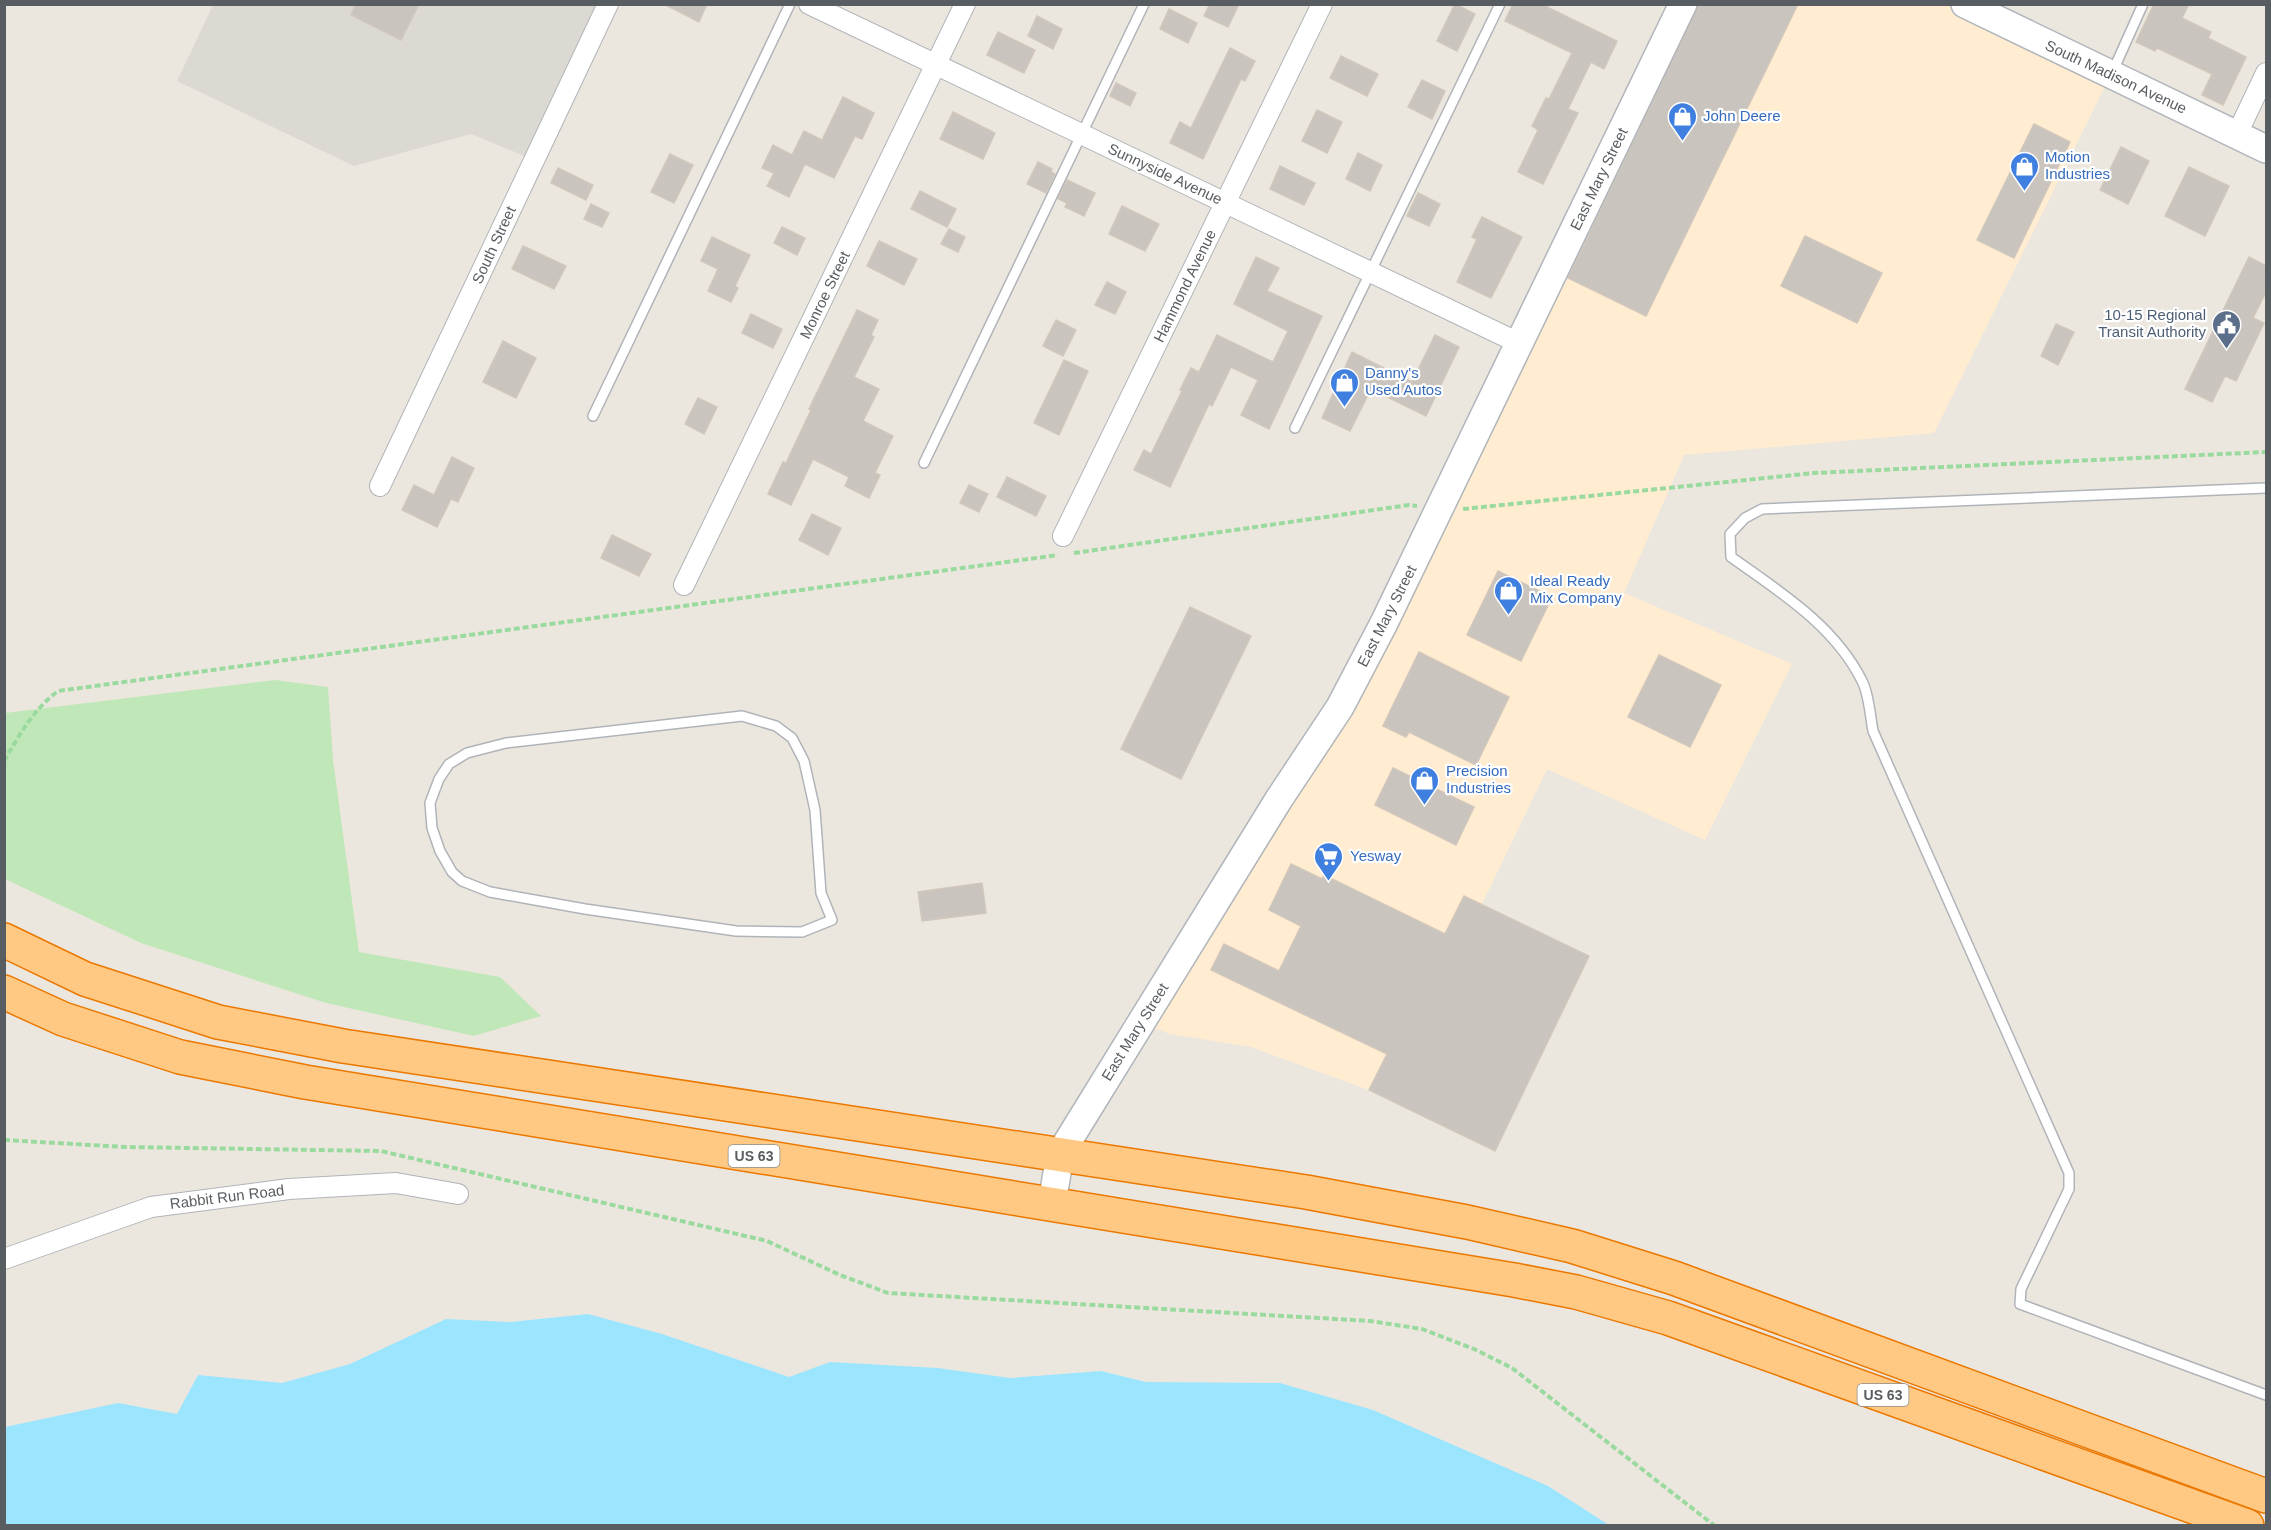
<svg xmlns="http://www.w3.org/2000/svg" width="2271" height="1530" font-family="Arial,sans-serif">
	<rect width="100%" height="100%" fill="#ece7de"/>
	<polygon fill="#ffecd1" points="1683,5 1965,5 2111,74 1934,433 1684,455 1624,593 1792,664 1705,840 1547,769 1482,904 1589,956 1495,1151 1369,1090 1251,1047 1170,1034 1141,1023 1340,707"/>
	<polygon fill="#dcd9d3" points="213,5 608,5 534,160 471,134 354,166 177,81"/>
	<polygon fill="#c0e7b8" points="275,680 328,687 333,760 359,952 500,977 541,1016 474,1036 326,1003 141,943 5,879 5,713"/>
	<polygon fill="#9ce5ff" points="588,1314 662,1334 789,1377 830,1362 938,1368 1010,1378 1101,1371 1146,1382 1280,1383 1373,1410 1548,1486 1609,1525 5,1525 5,1427 118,1403 177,1414 198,1375 282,1383 350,1364 446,1319 510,1322"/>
	<g fill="#c9c4bd" stroke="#d1c7bc" stroke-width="1.5">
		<polygon points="356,4 419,4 401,40 351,15"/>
		<polygon points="664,4 707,4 699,22"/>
		<polygon points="1210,4 1239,4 1228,27 1204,16"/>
		<polygon points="1455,4 1475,14 1457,51 1437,41"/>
		<polygon points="1513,4 1541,4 1617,41 1604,69 1591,62 1568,109 1578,113 1543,184 1518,172 1538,130 1532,126 1546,98 1549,99 1572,53 1505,21"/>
		<polygon points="1699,4 1798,4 1646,316 1568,278"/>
		<polygon points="2154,4 2189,4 2182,18 2211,32 2208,38 2246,57 2223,105 2202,95 2212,74 2157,48 2155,51 2136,42"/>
		<polygon points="1169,9 1197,23 1188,43 1160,29"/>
		<polygon points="1037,16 1062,29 1053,49 1028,36"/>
		<polygon points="998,32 1035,50 1024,73 987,55"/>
		<polygon points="1230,48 1255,61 1245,81 1241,79 1203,159 1170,143 1180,122 1191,128"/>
		<polygon points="1341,56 1378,74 1367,96 1330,78"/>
		<polygon points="1422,80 1445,91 1432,119 1408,107"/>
		<polygon points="1116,83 1136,93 1130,106 1110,96"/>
		<polygon points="843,97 874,113 862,139 855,136 834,178 805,164 789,197 767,186 774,173 762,168 773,145 792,155 804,131 822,140"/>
		<polygon points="1317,110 1342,122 1327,153 1302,141"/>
		<polygon points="953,112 995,133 983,159 940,139"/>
		<polygon points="2034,124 2070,142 2014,258 1977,240"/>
		<polygon points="2121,147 2149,161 2128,204 2100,190"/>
		<polygon points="1358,153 1382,165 1370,191 1346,179"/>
		<polygon points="670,154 693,165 674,203 651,192"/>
		<polygon points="1038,162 1052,169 1051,172 1055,174 1046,193 1027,184"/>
		<polygon points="1280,166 1315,183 1304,205 1270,189"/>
		<polygon points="2189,167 2229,186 2205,236 2165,216"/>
		<polygon points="558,168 593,185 586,200 551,183"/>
		<polygon points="1067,180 1095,193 1084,216 1065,207 1067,203 1058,199"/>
		<polygon points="920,191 956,209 947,227 911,209"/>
		<polygon points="1418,193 1440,204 1429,226 1407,216"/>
		<polygon points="591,204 609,213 602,227 584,219"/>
		<polygon points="1122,206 1159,224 1145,251 1109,234"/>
		<polygon points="1482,217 1522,237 1491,298 1457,282 1477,239 1472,237"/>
		<polygon points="782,227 805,238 797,255 774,243"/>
		<polygon points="949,229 965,237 958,252 941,244"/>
		<polygon points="1805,236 1882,273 1857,323 1781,286"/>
		<polygon points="712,237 750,255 735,286 738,288 731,302 708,291 718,269 701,261"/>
		<polygon points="879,241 917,259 904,285 867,266"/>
		<polygon points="523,246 566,266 554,289 512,269"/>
		<polygon points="1256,257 1279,268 1267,291 1322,316 1269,429 1241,415 1258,380 1231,367 1212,406 1209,404 1170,487 1134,470 1144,450 1151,454 1182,391 1180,390 1191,368 1199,372 1217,335 1273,362 1288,331 1234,304"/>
		<polygon points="2249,257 2266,266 2266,292 2253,318 2264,323 2236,381 2225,376 2212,402 2185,389"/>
		<polygon points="1107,282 1126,292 1115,314 1095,305"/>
		<polygon points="857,310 878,320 871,335 874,337 854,377 879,389 863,421 893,436 875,473 880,475 869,498 845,486 849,477 813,459 791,505 768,494 783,462 786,463 811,410 809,409"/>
		<polygon points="751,314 782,329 773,348 742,333"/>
		<polygon points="1056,320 1076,330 1063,356 1043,346"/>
		<polygon points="2056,324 2074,332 2058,365 2041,356"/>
		<polygon points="1435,335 1459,347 1426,416 1371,389 1350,431 1322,418 1352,352 1412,382"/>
		<polygon points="503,341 536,358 516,398 483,382"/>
		<polygon points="1064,360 1088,371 1059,435 1034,423"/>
		<polygon points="698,398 717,407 704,434 685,424"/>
		<polygon points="452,457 474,468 458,502 451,499 437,527 402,510 414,485 434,495"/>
		<polygon points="1007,477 1046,496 1036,516 997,497"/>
		<polygon points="969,485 988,494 979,512 960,503"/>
		<polygon points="812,514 841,528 828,555 799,540"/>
		<polygon points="612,535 651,554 639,576 601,558"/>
		<polygon points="1498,571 1552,597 1521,661 1467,635"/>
		<polygon points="1190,607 1251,636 1181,779 1121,749"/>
		<polygon points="1419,652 1509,697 1476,765 1409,732 1406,737 1383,726"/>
		<polygon points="1659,655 1721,685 1690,747 1628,717"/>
		<polygon points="1393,768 1474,807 1456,845 1375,805"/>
		<polygon points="1291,864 1322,879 1324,875 1445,934 1464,896 1589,956 1495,1151 1369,1090 1387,1054 1211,970 1224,944 1279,971 1301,926 1269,910"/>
		<polygon points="982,883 986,913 922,921 918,892"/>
	</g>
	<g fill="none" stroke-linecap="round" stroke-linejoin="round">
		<defs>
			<g id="lane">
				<polyline points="2112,73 2143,4"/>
				<polyline points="593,416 790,4"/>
				<polyline points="1295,428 1500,4"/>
				<polyline points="924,463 1144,4"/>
				<path d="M2266,488L1762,509L1745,518L1730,534L1731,557C1779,591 1835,626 1862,681C1869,694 1870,715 1873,731L2069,1173V1189L2021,1289L2020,1304L2266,1395"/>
				<polygon points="742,716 776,726 792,738 804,761 815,810 821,893 832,920 802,932 736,931 585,909 490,892 462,881 452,872 440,851 432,828 430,803 439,779 449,764 467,753 506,743"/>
			</g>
			<g id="street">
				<polyline points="809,4 1521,344"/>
				<polyline points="2237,134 2266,73"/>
				<polyline points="380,486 608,4"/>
				<polyline points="1063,536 1322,4"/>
				<polyline points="684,585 965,4"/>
				<polyline points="4,1259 151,1207 289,1189 396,1183 458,1194"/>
			</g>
			<g id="secondary">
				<polyline points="1965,4 2266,149"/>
				<polyline points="1052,1204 1060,1154 1279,799 1340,707 1384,623 1683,4"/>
			</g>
			<g id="highway">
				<polyline points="4,940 85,979 218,1022 343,1046 1306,1192 1467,1222 1572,1246 1674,1278 2266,1496"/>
				<polyline points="4,992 63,1019 180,1057 305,1082 1514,1280 1576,1292 1668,1318 2247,1526"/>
			</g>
		</defs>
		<use href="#lane" stroke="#b0b4b8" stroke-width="12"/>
		<use href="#street" stroke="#b0b4b8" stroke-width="22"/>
		<use href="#secondary" stroke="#b0b6bb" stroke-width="30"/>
		<use href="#highway" stroke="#eb7800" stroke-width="36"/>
		<g stroke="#9ada9f" stroke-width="4" stroke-dasharray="6 3" stroke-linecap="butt">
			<polyline points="1463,509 1814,473 2266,452"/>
			<polyline points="1074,553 1409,505 1417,506"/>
			<path d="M4,761C20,734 33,710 58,691L1058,555"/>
			<polyline points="4,1140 126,1147 381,1151 767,1241 840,1275 888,1293 1370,1321 1422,1329 1474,1349 1512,1368 1715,1526"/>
		</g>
		<use href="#lane" stroke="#fff" stroke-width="9"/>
		<use href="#street" stroke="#fff" stroke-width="20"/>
		<use href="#secondary" stroke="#fff" stroke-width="27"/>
		<use href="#highway" stroke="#ffc983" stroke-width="33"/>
	</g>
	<defs>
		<symbol id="shop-pin" viewBox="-11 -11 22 30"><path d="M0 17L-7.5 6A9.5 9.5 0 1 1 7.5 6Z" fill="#3f7fe0" stroke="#fff"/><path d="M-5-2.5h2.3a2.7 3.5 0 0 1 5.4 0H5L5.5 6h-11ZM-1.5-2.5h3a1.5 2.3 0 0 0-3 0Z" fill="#fff"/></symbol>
		<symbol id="civic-pin" viewBox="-11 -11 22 30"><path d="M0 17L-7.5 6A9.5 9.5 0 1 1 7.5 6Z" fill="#5c6f8a" stroke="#fff"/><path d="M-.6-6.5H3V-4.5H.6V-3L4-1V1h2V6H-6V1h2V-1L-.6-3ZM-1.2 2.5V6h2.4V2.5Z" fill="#fff"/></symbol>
		<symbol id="supermarket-pin" viewBox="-11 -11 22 30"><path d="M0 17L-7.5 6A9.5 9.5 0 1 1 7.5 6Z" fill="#3f7fe0" stroke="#fff"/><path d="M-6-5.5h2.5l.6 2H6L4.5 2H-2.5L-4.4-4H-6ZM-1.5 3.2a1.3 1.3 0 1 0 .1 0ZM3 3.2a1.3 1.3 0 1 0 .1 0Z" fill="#fff"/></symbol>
	</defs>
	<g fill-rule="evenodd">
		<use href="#shop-pin" x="1666" y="100" width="33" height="45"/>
		<use href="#shop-pin" x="2008" y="150" width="33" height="45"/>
		<use href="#civic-pin" x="2210" y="308" width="33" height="45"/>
		<use href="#shop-pin" x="1328" y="366" width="33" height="45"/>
		<use href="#shop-pin" x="1492" y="574" width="33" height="45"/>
		<use href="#shop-pin" x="1408" y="764" width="33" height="45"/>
		<use href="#supermarket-pin" x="1312" y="840" width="33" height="45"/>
	</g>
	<g text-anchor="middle" stroke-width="4.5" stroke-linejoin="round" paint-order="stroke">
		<g fill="#fff" stroke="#8a8e90" stroke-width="1.5">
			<rect x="728.5" y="1145" width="51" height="22" rx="4.5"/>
			<rect x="1857.5" y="1384" width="51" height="22" rx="4.5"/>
		</g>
		<g font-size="14" font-weight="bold" fill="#585d61">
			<text x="754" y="1161">US 63</text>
			<text x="1883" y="1400">US 63</text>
		</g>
		<g font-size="15" fill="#585d61" stroke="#fff">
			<text transform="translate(2116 77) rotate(25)" y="5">South Madison Avenue</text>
			<text transform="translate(1165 174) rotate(25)" y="5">Sunnyside Avenue</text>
			<text transform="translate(1599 179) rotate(-64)" y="5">East Mary Street</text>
			<text transform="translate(494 245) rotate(-65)" y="5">South Street</text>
			<text transform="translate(1185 286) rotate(-64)" y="5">Hammond Avenue</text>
			<text transform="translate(825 295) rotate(-64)" y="5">Monroe Street</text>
			<text transform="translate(1387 616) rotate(-63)" y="5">East Mary Street</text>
			<text transform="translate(1135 1032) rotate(-58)" y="5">East Mary Street</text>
			<text transform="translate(227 1197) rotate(-7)" y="5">Rabbit Run Road</text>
		</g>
		<g font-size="15" fill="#366cbe" stroke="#fff" text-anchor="start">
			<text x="1703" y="121">John Deere</text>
			<text x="2045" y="162">Motion<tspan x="2045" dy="17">Industries</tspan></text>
			<text x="1365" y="378">Danny's<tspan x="1365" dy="17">Used Autos</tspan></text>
			<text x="1530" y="586">Ideal Ready<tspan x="1530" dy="17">Mix Company</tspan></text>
			<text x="1446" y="776">Precision<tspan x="1446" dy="17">Industries</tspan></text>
			<text x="1350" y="861">Yesway</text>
		</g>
		<g font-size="15" fill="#4e5e75" stroke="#fff" text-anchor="end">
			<text x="2206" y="320">10-15 Regional<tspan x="2206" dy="17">Transit Authority</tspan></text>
		</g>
	</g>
	<rect width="2271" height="1530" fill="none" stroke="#585d61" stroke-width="12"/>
</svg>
